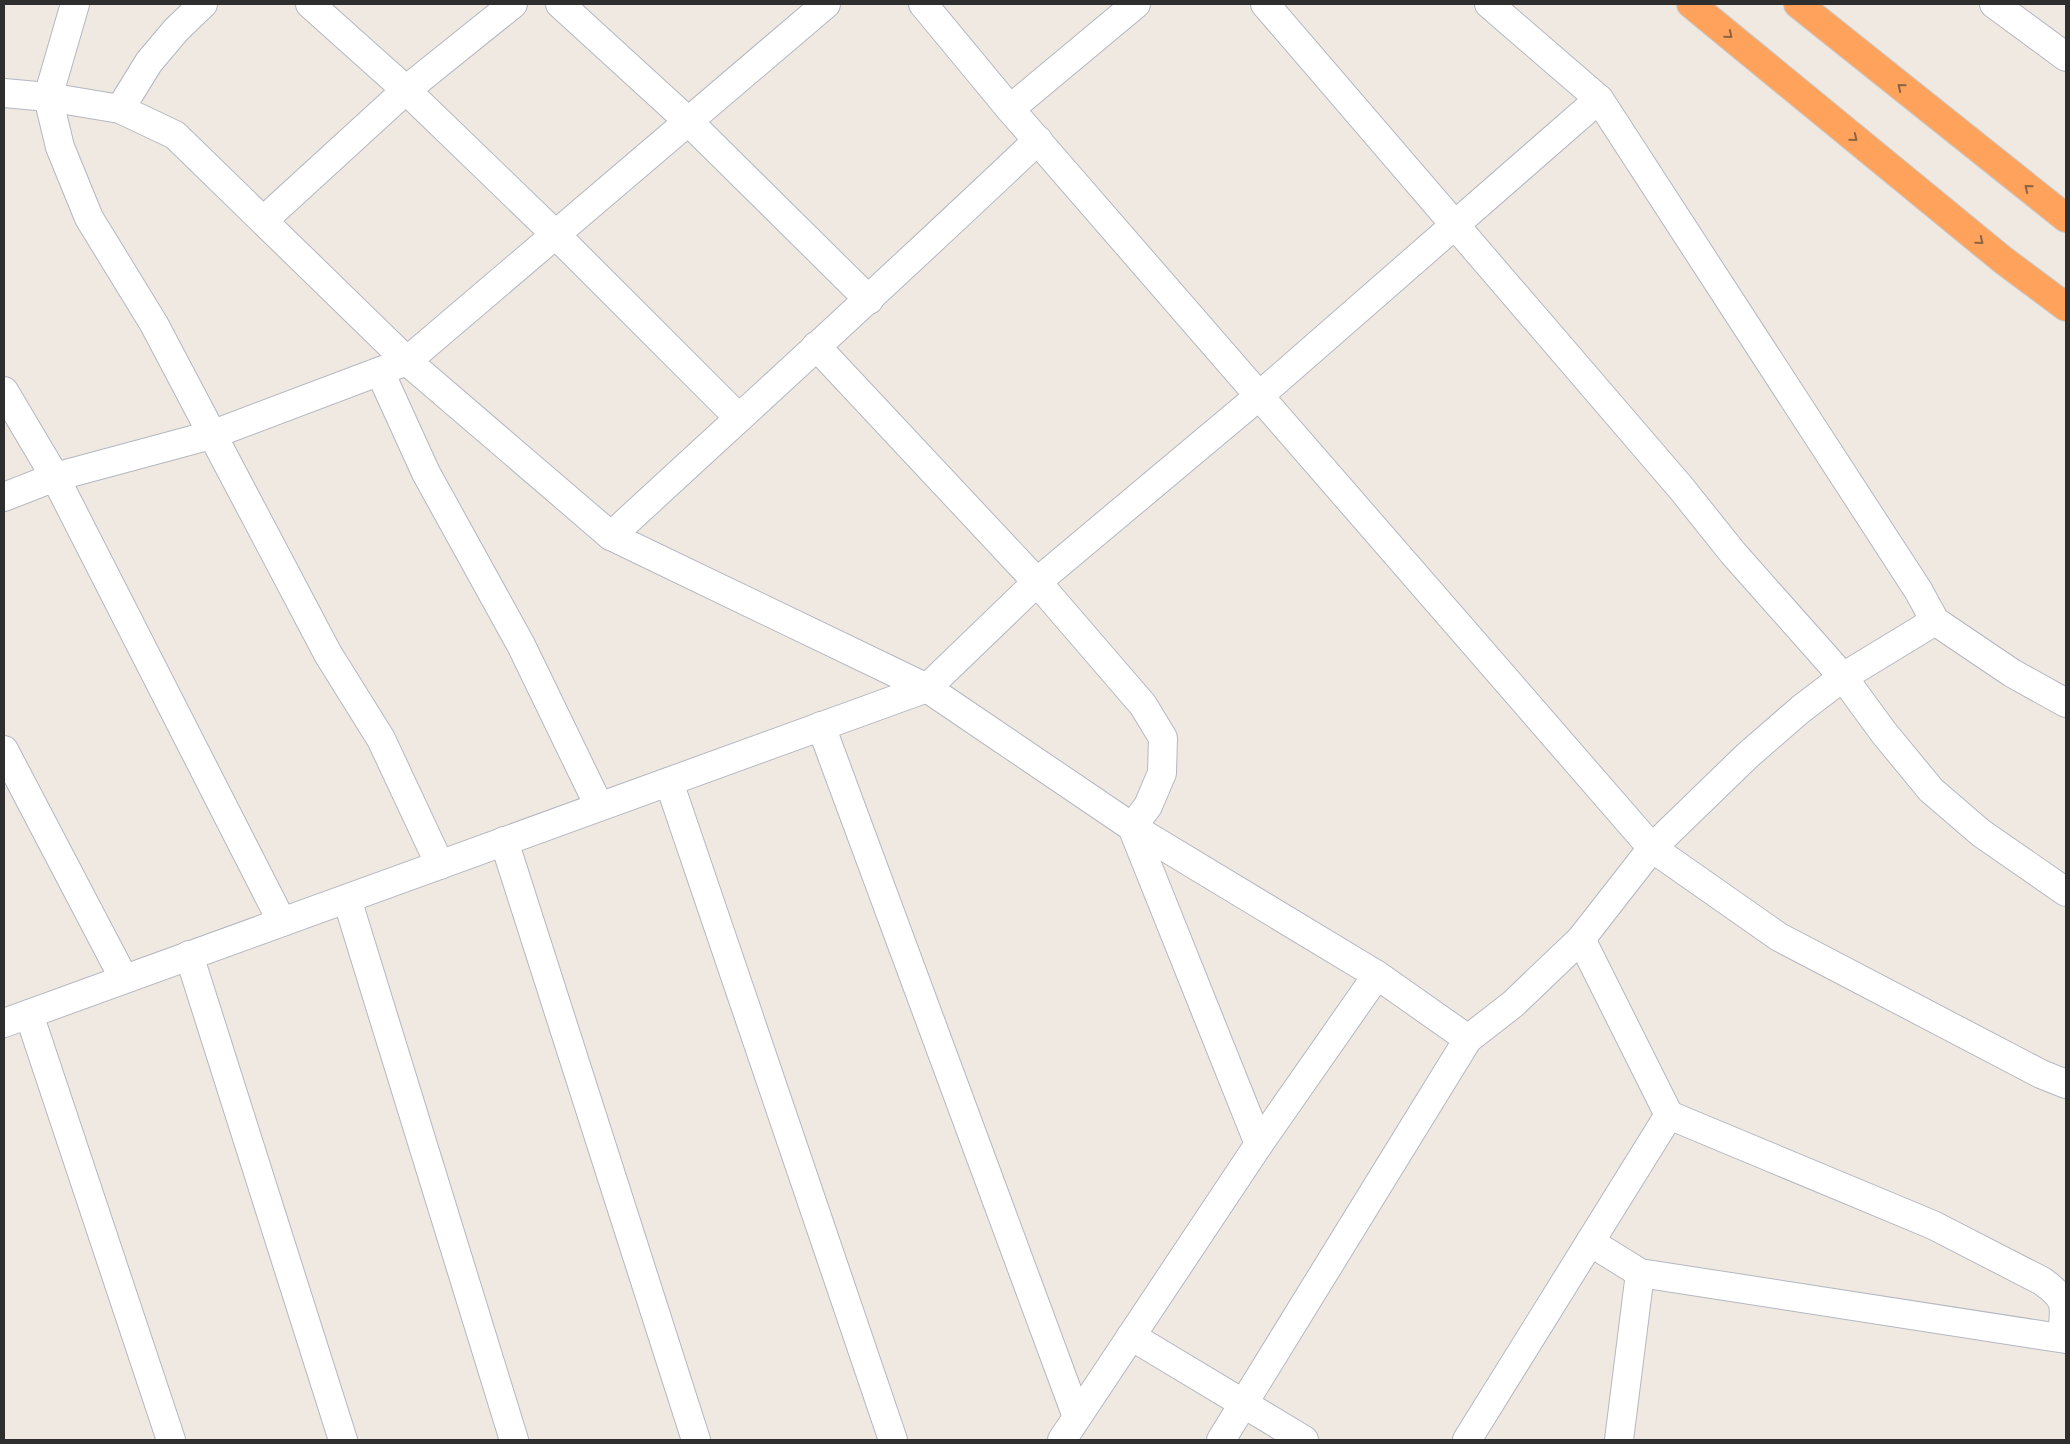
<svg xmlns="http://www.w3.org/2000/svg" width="2070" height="1444" font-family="'PT Sans Narrow',sans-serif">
	<rect width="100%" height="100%" fill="#efe9e1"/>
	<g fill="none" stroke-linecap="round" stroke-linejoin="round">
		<defs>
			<g id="minor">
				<polyline points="75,4 48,97 60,147 89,218 154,324 328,654 381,739 440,865"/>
				<polyline points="310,4 406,90 555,234 739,418"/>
				<polyline points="560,4 688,121 869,300"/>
				<polyline points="923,4 1010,109 1652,848 1779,937 2041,1074 2066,1084"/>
				<polyline points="1265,4 1681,488 1733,553 1843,677 1884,733 1931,790 1981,833 2066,892"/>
				<polyline points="1489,4 1599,99 1918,590 1935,621 2012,673 2066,703"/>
				<polyline points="1994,4 2066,57"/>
				<polyline points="4,93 48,97 120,109 175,135 407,361 611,536 927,688 1132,827 1377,975 1468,1039"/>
				<polyline points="120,109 149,62 176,30 203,4"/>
				<polyline points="1010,109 1136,4"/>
				<polyline points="264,220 406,90 513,4"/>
				<polyline points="816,346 1037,582 1143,705 1163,738 1162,773 1148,806 1132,827 1259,1144"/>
				<polyline points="380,372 426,473 521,645 599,806"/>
				<polyline points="4,391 55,477 282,922"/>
				<polyline points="4,497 55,477 211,435 407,361 826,4"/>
				<path d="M611,536C754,404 897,274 1038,140"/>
				<polyline points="821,726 1077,1417"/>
				<polyline points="4,750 124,979"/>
				<polyline points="669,782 893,1440"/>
				<polyline points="504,841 696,1440"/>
				<polyline points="347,899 514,1440"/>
				<path d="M1581,939L1669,1115L1933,1225L2042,1281C2070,1301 2064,1306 2062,1338"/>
				<polyline points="189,955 343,1440"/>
				<polyline points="29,1014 171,1440"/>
				<polyline points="4,1023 927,688 1037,582 1259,396 1599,99"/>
				<polyline points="1590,1242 1640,1273 2066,1339"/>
				<polyline points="1131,1336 1304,1440"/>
				<polyline points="1062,1440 1259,1144 1377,975"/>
				<polyline points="1221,1440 1468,1039 1513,1004 1581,939 1652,848 1748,755 1801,709 1843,677 1935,621"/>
				<polyline points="1467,1440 1669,1115"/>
				<polyline points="1619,1440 1640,1273"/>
			</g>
			<g id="motorway">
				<polyline points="1691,4 2003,260 2066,307"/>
				<polyline points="1798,4 2066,218"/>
			</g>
		</defs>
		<use href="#minor" stroke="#b4b7c1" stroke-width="30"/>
		<use href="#motorway" stroke="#c9c9c9" stroke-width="30"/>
		<use href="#minor" stroke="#fff" stroke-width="28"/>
		<use href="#motorway" stroke="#ffa35c" stroke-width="28"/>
	</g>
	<defs><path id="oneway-chevron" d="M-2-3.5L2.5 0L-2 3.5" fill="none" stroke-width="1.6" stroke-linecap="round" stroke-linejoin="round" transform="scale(1.25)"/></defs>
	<g stroke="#8c6343">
		<use href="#oneway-chevron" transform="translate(1729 35) rotate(39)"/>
		<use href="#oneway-chevron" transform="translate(1901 87) rotate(-141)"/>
		<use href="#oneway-chevron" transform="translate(1854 138) rotate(39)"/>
		<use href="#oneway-chevron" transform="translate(2028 188) rotate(-141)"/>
		<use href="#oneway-chevron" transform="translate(1980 241) rotate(39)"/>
	</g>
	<rect width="2070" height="1444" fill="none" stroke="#2e2e2e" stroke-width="10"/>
</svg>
